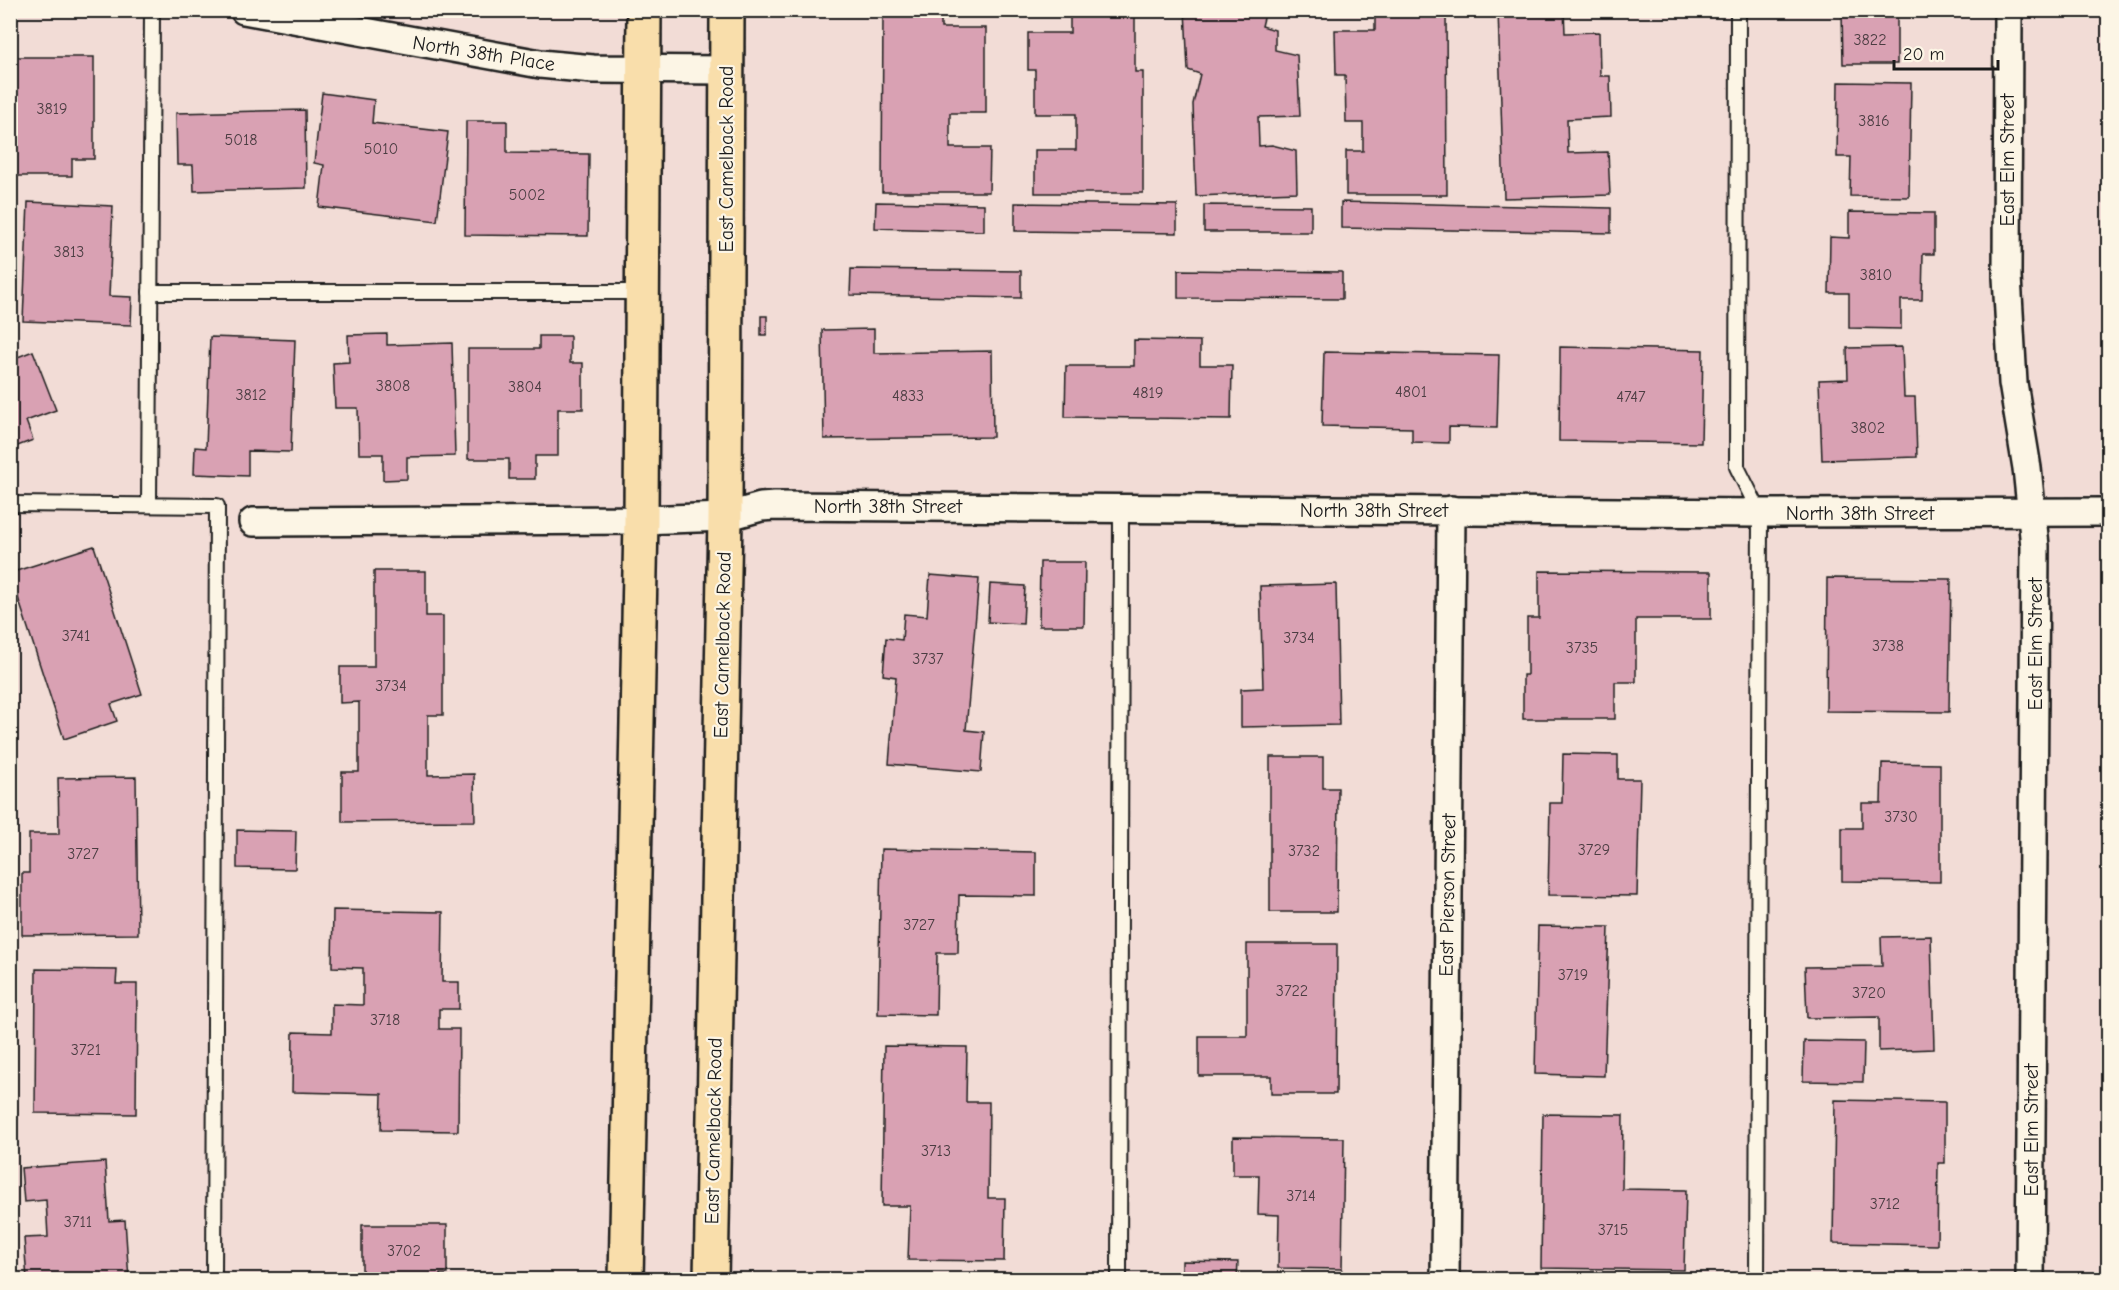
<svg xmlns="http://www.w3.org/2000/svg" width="2119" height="1290" font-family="'Comic Neue',sans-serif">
	<rect width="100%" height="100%" fill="#f2dcd6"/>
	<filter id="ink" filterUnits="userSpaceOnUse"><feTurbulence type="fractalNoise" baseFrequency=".0167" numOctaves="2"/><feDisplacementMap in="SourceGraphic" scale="12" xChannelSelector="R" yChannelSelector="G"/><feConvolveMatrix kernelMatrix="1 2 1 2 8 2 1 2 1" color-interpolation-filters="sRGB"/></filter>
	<g filter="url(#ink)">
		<g fill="#d9a1b3" stroke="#1c1c1c" stroke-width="1.5">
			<polygon points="883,10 941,10 941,28 986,28 986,113 950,113 950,148 990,148 989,192 882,192"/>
			<polygon points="1070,10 1135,10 1135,72 1143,72 1143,193 1035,193 1035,150 1076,150 1076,114 1035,114 1035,70 1028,70 1028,33 1070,33"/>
			<polygon points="1185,10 1266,10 1262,26 1275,30 1275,50 1297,55 1300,116 1258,117 1259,146 1272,145 1296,151 1297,192 1196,196 1193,104 1200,74 1188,70"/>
			<polygon points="1375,10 1446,10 1447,195 1346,195 1346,151 1363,151 1363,123 1346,123 1345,75 1336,75 1335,30 1375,30"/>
			<polygon points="1498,10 1564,10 1565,33 1599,32 1600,76 1610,76 1611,117 1567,119 1568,153 1608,152 1610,195 1504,198"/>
			<polygon points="1792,10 1910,10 1910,14 1897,14 1897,64 1843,64 1842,12 1792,12"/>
			<polygon points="10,57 94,57 94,159 72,159 72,176 10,176"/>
			<polygon points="2103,69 2108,69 2108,123 2104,123"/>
			<polygon points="1838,82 1911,83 1909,197 1850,196 1851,157 1837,157"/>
			<polygon points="322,93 374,100 372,123 448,132 437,221 319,207 324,165 314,163"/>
			<polygon points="305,110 306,188 194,191 193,165 177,165 176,113"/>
			<polygon points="466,121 507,121 507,153 589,154 588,236 465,235"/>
			<polygon points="28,202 113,206 109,296 132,297 131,325 23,321"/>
			<polygon points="876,202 984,204 984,231 875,228"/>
			<polygon points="1341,202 1611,208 1611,233 1341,228"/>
			<polygon points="1015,203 1177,205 1177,233 1015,231"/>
			<polygon points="1204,205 1311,206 1311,232 1204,232"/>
			<polygon points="2107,208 2108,208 2108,265 2105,265"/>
			<polygon points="1849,212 1934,213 1934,254 1923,254 1922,300 1901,300 1901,329 1849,328 1849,293 1829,293 1830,237 1849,238"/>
			<polygon points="851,269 1021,271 1021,298 850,295"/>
			<polygon points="1178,270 1342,272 1342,299 1178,298"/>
			<rect x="761" y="316" width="6" height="19"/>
			<polygon points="874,329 874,353 992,351 993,437 824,439 822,330"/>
			<polygon points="387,334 387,345 452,343 455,456 407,457 407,479 383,480 383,454 359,454 358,408 335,408 333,363 349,362 348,335"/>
			<polygon points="539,336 570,336 570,363 583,363 583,409 558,409 558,456 535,456 535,479 509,479 509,459 468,459 468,349 539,349"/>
			<polygon points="210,337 295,340 291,452 248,451 248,476 194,474 195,447 206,448"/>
			<polygon points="1134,340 1200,341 1200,365 1232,365 1231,419 1065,417 1066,366 1134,366"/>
			<polygon points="1560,347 1703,350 1701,443 1559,441"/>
			<polygon points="1902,347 1904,397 1915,397 1917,457 1822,460 1819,380 1848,379 1847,348"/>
			<polygon points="33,351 56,410 26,421 33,440 10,449 10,360"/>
			<polygon points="1324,352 1499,355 1497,428 1449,427 1449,443 1412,442 1412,428 1322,426"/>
			<polygon points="94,546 142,694 111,704 117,721 64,739 10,573"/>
			<polygon points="1040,562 1085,562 1084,626 1039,626"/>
			<polygon points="374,571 426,571 426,616 443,616 443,715 428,715 428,775 474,774 475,821 342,822 342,772 359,772 359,702 340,703 340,667 374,667"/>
			<polygon points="1539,571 1711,572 1711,619 1636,619 1636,682 1615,682 1615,719 1523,719 1523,675 1527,675 1527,618 1539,618"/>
			<polygon points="930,575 979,579 966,730 984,732 981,772 889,764 896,677 883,675 886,638 902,640 904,614 927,616"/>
			<polygon points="1827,578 1951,579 1949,712 1826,711"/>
			<polygon points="990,584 1025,586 1023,624 988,622"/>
			<polygon points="1336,584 1339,725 1241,727 1241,689 1263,688 1260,586"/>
			<polygon points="1563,754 1618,755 1618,779 1640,779 1637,896 1548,895 1550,803 1562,803"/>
			<polygon points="1270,757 1323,757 1323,788 1338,788 1337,912 1270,912"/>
			<polygon points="1882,763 1940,764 1940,882 1842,881 1842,828 1862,828 1862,803 1881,803"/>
			<polygon points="136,777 138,934 22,935 22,873 29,873 29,834 59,834 58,778"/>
			<polygon points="237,830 296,831 295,869 237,868"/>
			<polygon points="881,849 1036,852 1036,896 959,895 958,953 937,953 936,1015 878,1014"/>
			<polygon points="333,910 443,912 442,982 459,982 459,1009 439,1009 439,1029 459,1029 458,1131 381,1130 382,1094 292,1092 293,1032 332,1033 332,1004 363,1005 363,968 332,967"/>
			<polygon points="1538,926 1609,927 1604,1076 1535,1074"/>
			<polygon points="1931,936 1934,1049 1879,1051 1879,1017 1807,1018 1805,967 1882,966 1881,937"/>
			<polygon points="1247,944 1337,944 1336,1094 1271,1094 1271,1076 1199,1076 1199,1036 1247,1036"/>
			<polygon points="36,969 117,970 116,984 137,984 136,1114 35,1113"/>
			<polygon points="1804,1041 1864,1042 1863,1082 1803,1081"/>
			<polygon points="884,1046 967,1047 966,1102 989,1102 988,1198 1005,1198 1004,1261 908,1260 910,1206 882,1206"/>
			<polygon points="1835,1100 1945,1102 1945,1163 1938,1163 1937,1245 1833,1243"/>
			<polygon points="1543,1114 1623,1115 1622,1189 1686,1190 1684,1270 1541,1268"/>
			<polygon points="1233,1137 1344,1138 1342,1269 1278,1268 1279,1215 1258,1214 1259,1175 1233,1175"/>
			<polygon points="105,1162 109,1221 125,1220 129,1280 27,1280 24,1238 48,1237 46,1200 24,1202 21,1168"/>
			<polygon points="362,1225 447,1225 447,1274 440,1274 440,1280 362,1280"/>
			<polygon points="1182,1261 1238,1262 1237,1280 1182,1280"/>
			<polygon points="1836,1275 1886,1276 1886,1280 1836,1280"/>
		</g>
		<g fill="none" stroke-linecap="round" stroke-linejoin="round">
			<defs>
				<g id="lane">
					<polyline points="1738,10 1737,467 1760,513 1757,1280"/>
					<polyline points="150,292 643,292"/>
					<polyline points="10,504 217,506 214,1280"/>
					<polyline points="149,505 152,10"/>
					<polyline points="1119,1280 1121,508"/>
				</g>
				<g id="street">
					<polyline points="244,10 540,64 593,69 726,70"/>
					<polyline points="2008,10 2007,277 2013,383 2027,468 2035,546 2030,1280"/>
					<polyline points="253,522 641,520 725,517 761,507 775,506 1760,513 2108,512"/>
					<polyline points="1445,1280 1451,510"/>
				</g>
				<g id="primary">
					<polyline points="626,1280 641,520 644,10"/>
					<polyline points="711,1280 725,517 727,10"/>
				</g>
			</defs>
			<use href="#lane" stroke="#1c1c1c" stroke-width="18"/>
			<use href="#street" stroke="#1c1c1c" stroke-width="32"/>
			<use href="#primary" stroke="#1c1c1c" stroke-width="38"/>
			<use href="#lane" stroke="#fcf5e5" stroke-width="14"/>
			<use href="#street" stroke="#fcf5e5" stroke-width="27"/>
			<use href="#primary" stroke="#f9deab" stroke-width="33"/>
		</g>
	</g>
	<g text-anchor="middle" stroke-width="4.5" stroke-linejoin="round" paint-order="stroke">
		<g font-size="16" fill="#4b3d42">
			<text x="1870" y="45">3822</text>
			<text x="52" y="114">3819</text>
			<text x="1874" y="126">3816</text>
			<text x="241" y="145">5018</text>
			<text x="381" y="154">5010</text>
			<text x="527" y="200">5002</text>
			<text x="69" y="257">3813</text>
			<text x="1876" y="280">3810</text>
			<text x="393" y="391">3808</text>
			<text x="525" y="392">3804</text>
			<text x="1411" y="397">4801</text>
			<text x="1148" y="398">4819</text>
			<text x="251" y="400">3812</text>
			<text x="908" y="401">4833</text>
			<text x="1631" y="402">4747</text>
			<text x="1868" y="433">3802</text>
			<text x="76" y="641">3741</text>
			<text x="1299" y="643">3734</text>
			<text x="1888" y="651">3738</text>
			<text x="1582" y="653">3735</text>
			<text x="928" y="664">3737</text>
			<text x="391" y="691">3734</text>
			<text x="1901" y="822">3730</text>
			<text x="1594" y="855">3729</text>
			<text x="1304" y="856">3732</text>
			<text x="83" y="859">3727</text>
			<text x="919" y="930">3727</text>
			<text x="1573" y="980">3719</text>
			<text x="1292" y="996">3722</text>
			<text x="1869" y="998">3720</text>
			<text x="385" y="1025">3718</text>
			<text x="86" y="1055">3721</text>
			<text x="936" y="1156">3713</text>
			<text x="1301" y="1201">3714</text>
			<text x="1885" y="1209">3712</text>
			<text x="78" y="1227">3711</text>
			<text x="1613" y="1235">3715</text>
			<text x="404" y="1256">3702</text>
		</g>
		<g font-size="20" fill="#1c1c1c" stroke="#fcf5e5">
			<text transform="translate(484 53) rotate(9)" y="7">North 38th Place</text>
			<text transform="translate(726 159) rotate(-90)" y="7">East Camelback Road</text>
			<text transform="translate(2007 160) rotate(-90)" y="7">East Elm Street</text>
			<text x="888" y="513">North 38th Street</text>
			<text x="1374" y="517">North 38th Street</text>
			<text x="1860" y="520">North 38th Street</text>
			<text transform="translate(2035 644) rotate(-90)" y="7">East Elm Street</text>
			<text transform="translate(722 645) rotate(-89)" y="7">East Camelback Road</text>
			<text transform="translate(1447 895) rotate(-89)" y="7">East Pierson Street</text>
			<text transform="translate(2031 1130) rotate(-90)" y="7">East Elm Street</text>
			<text transform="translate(713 1131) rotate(-89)" y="7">East Camelback Road</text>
		</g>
	</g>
	<rect width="2119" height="1290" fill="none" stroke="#fcf5e5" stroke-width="36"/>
	<rect x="18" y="18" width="2083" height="1254" fill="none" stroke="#1c1c1c" stroke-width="2" filter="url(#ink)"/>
	<path d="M1894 60v9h104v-9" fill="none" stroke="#1c1c1c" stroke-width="3"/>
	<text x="1903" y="60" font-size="18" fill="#1c1c1c" stroke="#fcf5e5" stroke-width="4.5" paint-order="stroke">20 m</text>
</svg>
